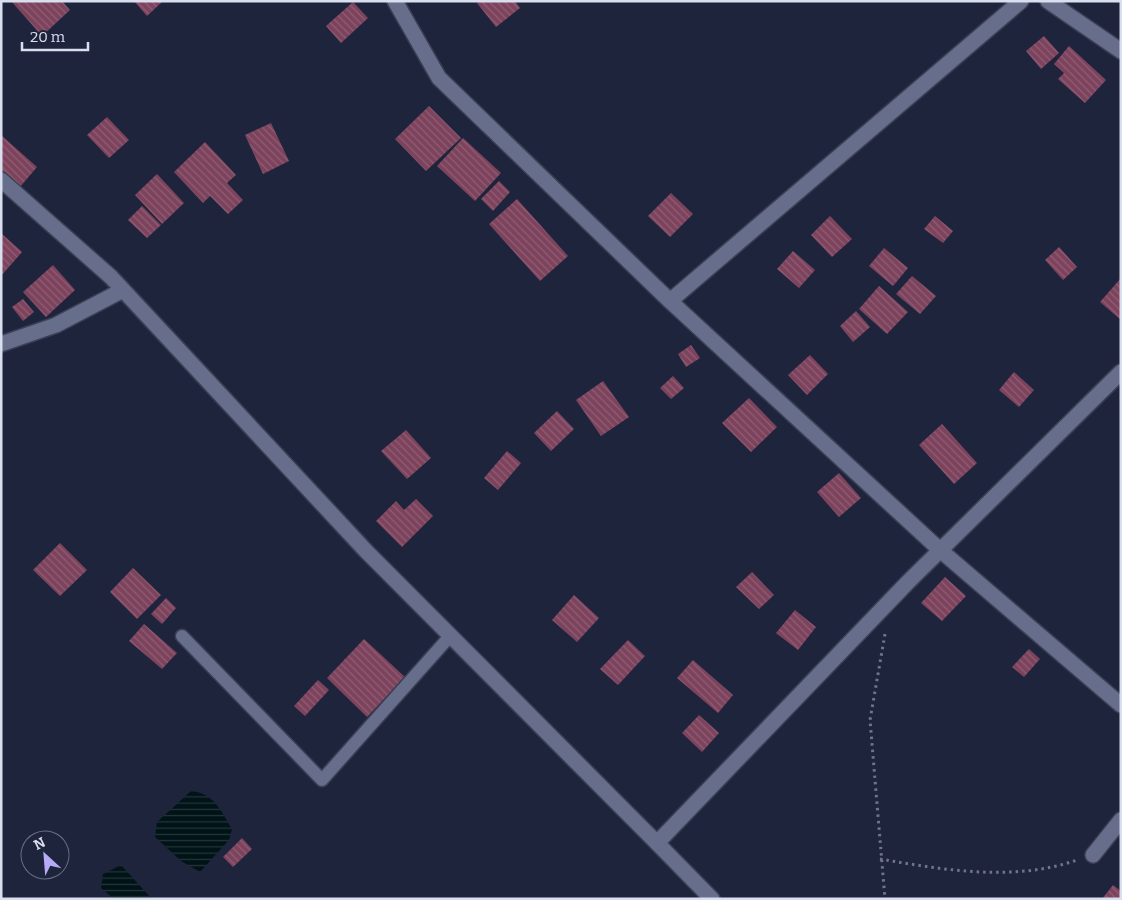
<svg xmlns="http://www.w3.org/2000/svg" width="1122" height="900" font-family="Bitter,serif">
	<defs>
		<pattern id="water-rules" width="6" height="5" patternUnits="userSpaceOnUse" patternTransform="scale(1.25)"><rect width="6" height="5" fill="#001317"/><path d="M0 2.5h6" fill="none" stroke="#253539"/></pattern>
		<pattern id="building-back-hatch" width="6" height="6" patternUnits="userSpaceOnUse" patternTransform="scale(1.25)"><rect width="6" height="6" fill="#7d435c"/><path d="M-1 5l2 2M0 0l6 6M5-1l2 2" fill="none" stroke="#8f5e74"/></pattern>
	</defs>
	<rect width="100%" height="100%" fill="#1f243d"/>
	<g fill="url(#water-rules)">
		<path d="M191,791C214,793 221,811 232,829L229,840L200,872L181,861L155,837L157,822Z"/>
		<polygon points="121,865 152,899 114,899 101,888 103,874"/>
	</g>
	<g fill="url(#building-back-hatch)">
		<polygon points="11,1 62,1 70,10 42,36"/>
		<polygon points="134,1 163,1 147,16"/>
		<polygon points="479,1 515,1 520,8 496,27 477,3"/>
		<polygon points="353,2 368,18 341,43 326,26"/>
		<polygon points="1044,36 1059,53 1041,69 1026,51"/>
		<polygon points="1069,46 1106,80 1085,103 1058,79 1064,73 1054,64"/>
		<polygon points="429,106 461,138 426,171 395,139"/>
		<polygon points="107,117 129,140 109,158 87,135"/>
		<polygon points="271,123 289,161 263,174 245,135"/>
		<polygon points="1,135 37,167 20,187 1,170"/>
		<polygon points="463,138 501,173 475,201 437,166"/>
		<polygon points="205,142 236,175 227,183 243,200 228,214 210,196 203,203 174,172"/>
		<polygon points="157,174 184,203 162,224 135,195"/>
		<polygon points="499,181 510,192 493,211 481,199"/>
		<polygon points="671,193 693,214 670,237 648,216"/>
		<polygon points="517,199 568,256 540,281 489,224"/>
		<polygon points="142,206 161,225 147,238 128,220"/>
		<polygon points="830,216 852,239 832,257 811,235"/>
		<polygon points="935,216 953,231 943,243 924,229"/>
		<polygon points="1,233 22,252 1,276"/>
		<polygon points="1059,247 1077,267 1063,280 1045,260"/>
		<polygon points="884,248 908,268 893,286 869,266"/>
		<polygon points="793,251 815,270 799,288 777,269"/>
		<polygon points="53,265 75,290 46,317 23,292"/>
		<polygon points="912,276 936,296 920,314 896,294"/>
		<polygon points="1121,278 1121,320 1100,302"/>
		<polygon points="879,286 908,312 887,334 859,309"/>
		<polygon points="23,299 34,312 23,321 12,307"/>
		<polygon points="856,311 870,327 853,342 840,326"/>
		<polygon points="691,345 700,358 686,367 678,354"/>
		<polygon points="810,355 828,374 807,395 788,375"/>
		<polygon points="1014,372 1034,390 1019,407 999,390"/>
		<polygon points="673,376 684,388 671,399 660,388"/>
		<polygon points="603,381 629,417 601,436 576,400"/>
		<polygon points="749,398 777,427 751,452 722,423"/>
		<polygon points="557,411 574,429 551,451 534,433"/>
		<polygon points="942,424 977,463 954,484 919,445"/>
		<polygon points="406,430 431,458 407,479 381,451"/>
		<polygon points="507,451 521,463 498,490 484,478"/>
		<polygon points="839,473 861,498 839,517 817,492"/>
		<polygon points="416,499 433,516 402,547 376,521 396,501 404,510"/>
		<polygon points="60,543 87,570 60,596 33,570"/>
		<polygon points="133,568 161,595 137,619 110,592"/>
		<polygon points="752,572 774,595 759,609 736,587"/>
		<polygon points="945,577 966,596 942,621 921,603"/>
		<polygon points="574,595 599,618 577,642 552,620"/>
		<polygon points="166,598 176,608 162,624 151,614"/>
		<polygon points="795,610 816,627 798,650 776,633"/>
		<polygon points="144,624 177,653 162,669 129,641"/>
		<polygon points="364,639 405,677 367,717 327,678"/>
		<polygon points="628,640 645,656 618,685 600,669"/>
		<polygon points="1029,649 1040,659 1024,677 1012,667"/>
		<polygon points="693,660 733,695 718,713 677,678"/>
		<polygon points="318,680 329,690 305,716 294,706"/>
		<polygon points="699,715 719,733 702,752 682,733"/>
		<polygon points="242,838 252,849 233,867 223,857"/>
		<polygon points="1113,885 1121,891 1121,899 1102,899"/>
	</g>
	<g fill="none" stroke-linecap="round" stroke-linejoin="round">
		<defs>
			<polyline id="service" points="182,636 322,780 451,635"/>
			<g id="minor">
				<polyline points="395,1 439,78 670,301 940,550 1121,705"/>
				<polyline points="1048,1 1121,51"/>
				<polyline points="670,301 1021,1"/>
				<polyline points="1,344 56,325 123,290"/>
				<polyline points="657,843 712,899"/>
				<polyline points="1093,855 1121,820"/>
			</g>
			<polyline id="tertiary" points="1,180 111,277 366,551 657,843 908,582 1121,372"/>
		</defs>
		<use href="#service" stroke="#3b3f54" stroke-width="15"/>
		<use href="#minor" stroke="#3b3f54" stroke-width="18"/>
		<use href="#tertiary" stroke="#3b3f54" stroke-width="18"/>
		<g stroke="#6f748a" stroke-width="3" stroke-dasharray="2.5 4" stroke-linecap="butt">
			<polyline points="885,634 870,720 885,899"/>
			<path d="M880,859C944,870 1014,882 1077,860"/>
		</g>
		<use href="#service" stroke="#666e8b" stroke-width="12"/>
		<use href="#minor" stroke="#666e8b" stroke-width="15"/>
		<use href="#tertiary" stroke="#666e8b" stroke-width="15"/>
	</g>
	<rect width="1122" height="900" fill="none" stroke="#dadff0" stroke-width="5"/>
	<g transform="translate(45 855) rotate(334)"><circle r="24" fill="#1f243d" stroke="#6a6f85"/>
	<path d="M0-4L9 19L0 12L-9 19Z" fill="#b7abf8"/>
	<text y="-8" font-size="14" font-weight="bold" text-anchor="middle" fill="#dadff0">N</text>
	</g>
	<path d="M22 42v8h66v-8" fill="none" stroke="#dadff0" stroke-width="2.5"/>
	<text x="30" y="42" font-size="15" fill="#dadff0" stroke="#1f243d" stroke-width="4" paint-order="stroke">20 m</text>
</svg>
